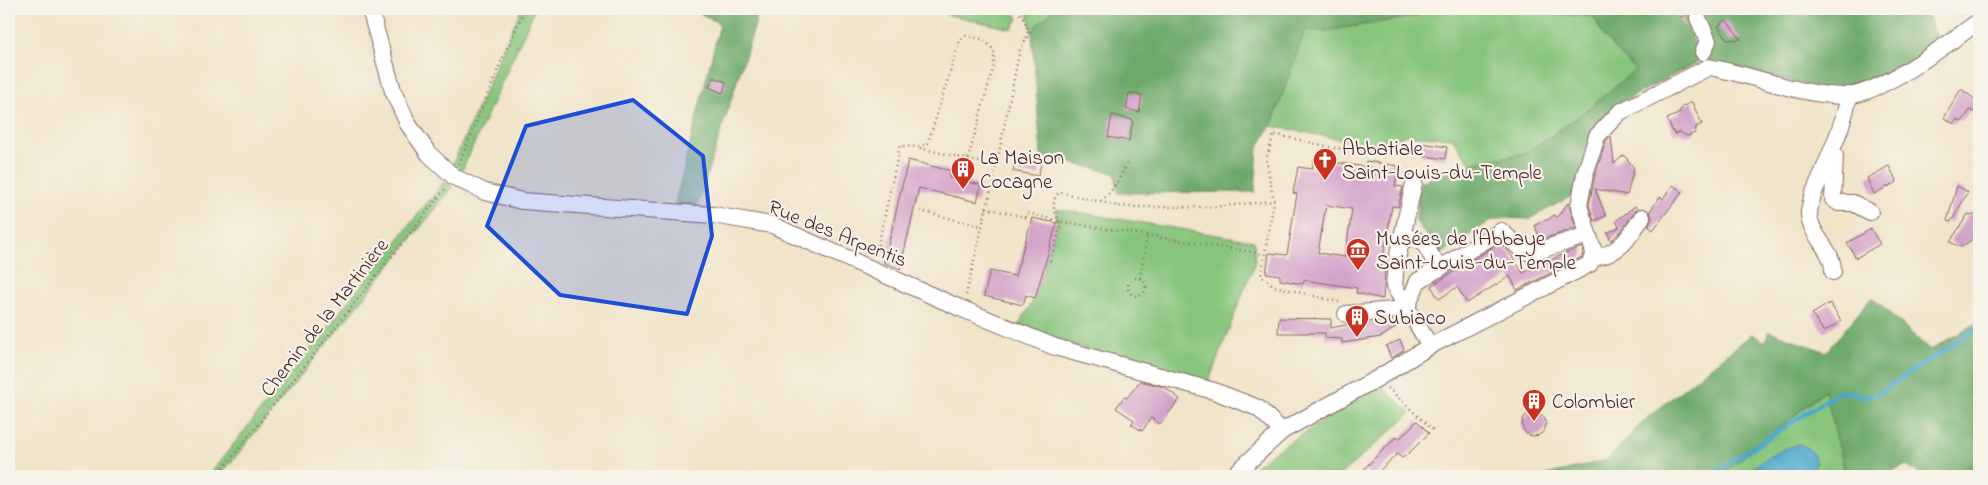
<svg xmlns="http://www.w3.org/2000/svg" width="1988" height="485" font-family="'Indie Flower',sans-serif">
	<rect width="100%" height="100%" fill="#f7f3e8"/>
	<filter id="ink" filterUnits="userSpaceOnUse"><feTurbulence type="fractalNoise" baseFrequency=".02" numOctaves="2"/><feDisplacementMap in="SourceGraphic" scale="10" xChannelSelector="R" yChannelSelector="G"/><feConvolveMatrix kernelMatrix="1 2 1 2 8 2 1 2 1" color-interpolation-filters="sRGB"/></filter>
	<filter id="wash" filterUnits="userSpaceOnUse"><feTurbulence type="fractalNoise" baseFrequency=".0096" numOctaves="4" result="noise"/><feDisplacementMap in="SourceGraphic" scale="20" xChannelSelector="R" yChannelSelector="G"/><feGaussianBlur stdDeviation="1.12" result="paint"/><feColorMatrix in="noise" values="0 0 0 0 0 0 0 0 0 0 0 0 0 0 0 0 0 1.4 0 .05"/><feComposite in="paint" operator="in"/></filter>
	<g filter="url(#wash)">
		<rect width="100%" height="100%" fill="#f0e4c9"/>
		<g fill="#87c57b" stroke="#687253">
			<polygon points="521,9 535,9 460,175 452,166"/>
			<polygon points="946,9 1011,9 1018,18 1012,29 945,14"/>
			<polygon points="1024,9 1051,9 1051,13 1038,24 1032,33 1029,16"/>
			<polygon points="1418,9 1510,9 1595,17 1605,38 1636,70 1581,115 1526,153 1471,164 1452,138 1402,135 1402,151 1271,126 1305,30 1325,31 1418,16"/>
			<polygon points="444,182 453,187 220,476 208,476"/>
			<polygon points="1057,209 1254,241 1255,262 1208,383 1052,339 1018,326 1035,298 1057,223"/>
			<polygon points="1380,385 1411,413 1339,476 1244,476 1271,454"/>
			<polygon points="1826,390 1846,476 1720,476"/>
		</g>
		<g fill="#6daa6b" stroke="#5c644b">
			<polygon points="692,9 760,9 696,210 674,207 720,24"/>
			<polygon points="1051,9 1418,9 1418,16 1325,31 1305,30 1272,124 1258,148 1255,192 1118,193 1115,173 1041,156 1032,33 1038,24 1051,13"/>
			<polygon points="1510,9 1671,9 1687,29 1702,60 1615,106 1574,195 1529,219 1505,218 1490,221 1440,255 1416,221 1420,182 1471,164 1526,153 1581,115 1635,70 1605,38 1594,17"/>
			<polygon points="1676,9 1925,9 1942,49 1846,96 1708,60"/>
			<polygon points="1872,297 1930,350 1979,322 1979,476 1922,476 1907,465 1883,476 1846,476 1825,390 1720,476 1542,476 1607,460 1647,418 1752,334 1765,342 1769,331 1826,352"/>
		</g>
		<path fill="#4aa7c9" stroke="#4a637a" d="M1799,444C1815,449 1823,468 1805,476H1752L1751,470C1765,458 1781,449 1799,444Z"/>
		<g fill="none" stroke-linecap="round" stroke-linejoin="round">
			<polyline stroke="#4aa7c9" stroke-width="4.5" points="1709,476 1839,392 1854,392 1863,397 1877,394 1979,328"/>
		</g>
		<g id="blocks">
			<g fill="#d3a0c9" fill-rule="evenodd">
				<polygon points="1726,20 1741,39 1728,40 1718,26"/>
				<polygon points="713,77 726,82 723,93 709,87"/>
				<polygon points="1961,89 1979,102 1979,105 1974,112 1970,110 1962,122 1957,119 1954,124 1944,118"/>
				<polygon points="1129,93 1142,95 1139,112 1126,109"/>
				<polygon points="1692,102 1702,124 1696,127 1695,133 1687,136 1679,132 1674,134 1667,119 1680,113 1679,111 1682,109 1681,107"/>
				<polygon points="1112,115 1133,120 1129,141 1108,137"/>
				<polygon points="1611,136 1614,164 1624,155 1634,168 1627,195 1595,189 1606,216 1594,221 1589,205 1595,176 1606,141"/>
				<polygon points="1422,143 1447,147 1445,159 1420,155"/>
				<polygon points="1016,158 1041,164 1038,176 1013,171"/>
				<path d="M1314,159L1365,167L1366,161L1398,166L1395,186L1403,187L1398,207L1392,206L1381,270L1385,271L1383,299L1356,293L1357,288L1304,280L1303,284L1280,280V275L1266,273L1269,253L1287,255L1297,194L1293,193L1298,167L1312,169ZM1326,205L1352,209L1345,257L1318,253Z"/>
				<polygon points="908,160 951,171 949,178 981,185 977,202 919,188 900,269 884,263"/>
				<polygon points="1889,166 1897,182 1874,194 1867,178"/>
				<polygon points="1673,185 1682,192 1653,230 1648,226 1652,218 1650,211 1660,197 1663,199"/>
				<polygon points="1957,186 1968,192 1951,222 1947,221"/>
				<polygon points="1568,203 1576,228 1540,240 1535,225 1549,219 1554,215 1557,217"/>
				<polygon points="1635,206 1637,209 1620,232 1611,241 1607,233 1619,227 1616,221"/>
				<polygon points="1968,214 1979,216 1979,235 1961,247 1950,242"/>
				<polygon points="1032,218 1057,223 1035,298 1026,295 1023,305 984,296 990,271 1015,276"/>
				<polygon points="1871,229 1880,244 1856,258 1847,243"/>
				<polygon points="1500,243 1509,252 1523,273 1568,252 1582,247 1583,252 1582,257 1517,290 1510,276 1467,303 1457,287 1439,299 1431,286"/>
				<polygon points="1830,303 1841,321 1824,332 1812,314"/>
				<polygon points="1279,318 1331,319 1331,328 1355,323 1393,320 1396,327 1381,337 1342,343 1342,339 1325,338 1325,333 1278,333"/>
				<polygon points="1400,340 1404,350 1391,358 1386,346"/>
				<polygon points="1140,381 1164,387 1180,399 1160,424 1151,418 1142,431 1131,424 1134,420 1116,408 1124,397 1127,398"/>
				<circle cx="1534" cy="424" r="12"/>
				<polygon points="1417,421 1429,433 1407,455 1402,458 1397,454 1374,476 1371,476 1364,469 1396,437 1399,439"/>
			</g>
		</g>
	</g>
	<g filter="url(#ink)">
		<use href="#blocks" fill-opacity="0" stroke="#846462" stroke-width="1"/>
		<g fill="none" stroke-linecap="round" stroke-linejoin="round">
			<defs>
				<g id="minor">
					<polyline points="370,9 393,91 408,124 429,154 454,177 485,192 522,201 713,215 772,225 960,308 1055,347 1214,391 1258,408 1282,431"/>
					<polyline points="1698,18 1708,41 1703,52"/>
					<polyline points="1835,156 1833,199 1839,203 1853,203 1870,212"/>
					<polyline points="1414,183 1396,264 1394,286 1430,346"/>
					<polyline points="1402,235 1424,243 1439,269"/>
					<path d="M1592,258C1619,255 1629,238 1642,217"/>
					<path d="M1833,272C1834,249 1809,236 1809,213C1810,199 1817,185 1823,172C1833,147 1844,123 1849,95"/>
					<polyline points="1346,314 1394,310 1407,307 1418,281 1501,231 1522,250 1531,253 1588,235"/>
					<path d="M1233,476L1282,431L1378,378L1430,346L1590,264L1594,252L1579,206L1585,174L1597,136L1620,112L1709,67C1753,75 1799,95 1844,96C1879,96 1950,42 1979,21"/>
				</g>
			</defs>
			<use href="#minor" stroke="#846462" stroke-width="18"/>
			<g stroke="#846462" stroke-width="2.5" stroke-dasharray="1 4" stroke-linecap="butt">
				<polyline points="1674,9 1683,19"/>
				<polyline points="1676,9 1684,17"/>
				<polyline points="920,148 996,166"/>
				<polyline points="459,164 505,52 525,9"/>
				<path d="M1101,201C1114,190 1120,177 1128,162"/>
				<polyline points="986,208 1025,217 1028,213 1058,221 1264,254"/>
				<polyline points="920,211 981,226"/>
				<polyline points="876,255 900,146 919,147 928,143 960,40 966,36 983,39 994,50 994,65 968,159"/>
				<path d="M1050,261L1060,230C1061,216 1046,208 1059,192L1118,206L1134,207H1213L1274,201"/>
				<circle cx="1137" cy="287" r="9"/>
				<polyline points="1140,278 1147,235"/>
				<path d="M966,295L995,172L1020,49C1033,31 1028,26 1017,9"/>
				<polyline points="1339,302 1274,286 1261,276 1274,201 1266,159 1274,134 1334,148 1414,156"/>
				<polyline points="1388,388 1434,431"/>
				<polyline points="217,476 446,188"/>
			</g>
			<use href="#minor" stroke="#fff" stroke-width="16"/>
		</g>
	</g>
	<path fill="#1d4ed8" fill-opacity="0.2" stroke="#1d4ed8" stroke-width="4" stroke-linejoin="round" d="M633,100L703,156L712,236L687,314L560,295L487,226L526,126Z"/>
	<defs>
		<symbol id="church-pin" viewBox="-11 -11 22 30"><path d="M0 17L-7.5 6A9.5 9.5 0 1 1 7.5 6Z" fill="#c8321e" stroke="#f7f3e8"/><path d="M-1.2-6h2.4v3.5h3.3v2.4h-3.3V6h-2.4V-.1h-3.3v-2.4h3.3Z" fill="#fff"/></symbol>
		<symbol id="building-pin" viewBox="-11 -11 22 30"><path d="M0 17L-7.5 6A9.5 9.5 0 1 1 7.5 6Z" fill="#c8321e" stroke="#f7f3e8"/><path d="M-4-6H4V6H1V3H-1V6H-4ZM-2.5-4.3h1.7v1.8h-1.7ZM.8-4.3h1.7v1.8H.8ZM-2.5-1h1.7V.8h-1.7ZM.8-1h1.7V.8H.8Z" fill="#fff"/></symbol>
		<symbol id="museum-pin" viewBox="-11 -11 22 30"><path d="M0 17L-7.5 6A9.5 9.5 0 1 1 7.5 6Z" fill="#c8321e" stroke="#f7f3e8"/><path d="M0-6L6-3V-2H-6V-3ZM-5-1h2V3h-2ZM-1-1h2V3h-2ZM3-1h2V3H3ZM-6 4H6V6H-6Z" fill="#fff"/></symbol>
	</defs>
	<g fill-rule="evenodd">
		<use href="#church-pin" x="1311" y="146" width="28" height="38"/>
		<use href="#building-pin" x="949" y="155" width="28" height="38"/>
		<use href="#museum-pin" x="1344" y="236" width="28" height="38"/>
		<use href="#building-pin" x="1343" y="303" width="28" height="38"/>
		<use href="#building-pin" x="1520" y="387" width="28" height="38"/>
	</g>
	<g text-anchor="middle" stroke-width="4.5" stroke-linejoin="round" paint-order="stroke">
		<g font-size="21" fill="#4a1f2b" stroke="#f7f3e8" text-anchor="start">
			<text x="1342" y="155">Abbatiale<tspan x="1342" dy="24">Saint-Louis-du-Temple</tspan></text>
			<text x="980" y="164">La Maison<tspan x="980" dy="24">Cocagne</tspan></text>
			<text x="1376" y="245">Musées de l'Abbaye<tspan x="1376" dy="24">Saint-Louis-du-Temple</tspan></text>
			<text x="1374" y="324">Subiaco</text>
			<text x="1552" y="408">Colombier</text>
		</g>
		<g font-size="21" fill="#4a1f2b" stroke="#f7f3e8">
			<text transform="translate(838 233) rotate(22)" y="7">Rue des Arpentis</text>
			<text transform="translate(324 317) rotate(-52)" y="7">Chemin de la Martinière</text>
		</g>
	</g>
	<rect width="1988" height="485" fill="none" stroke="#f7f3e8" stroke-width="30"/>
</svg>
